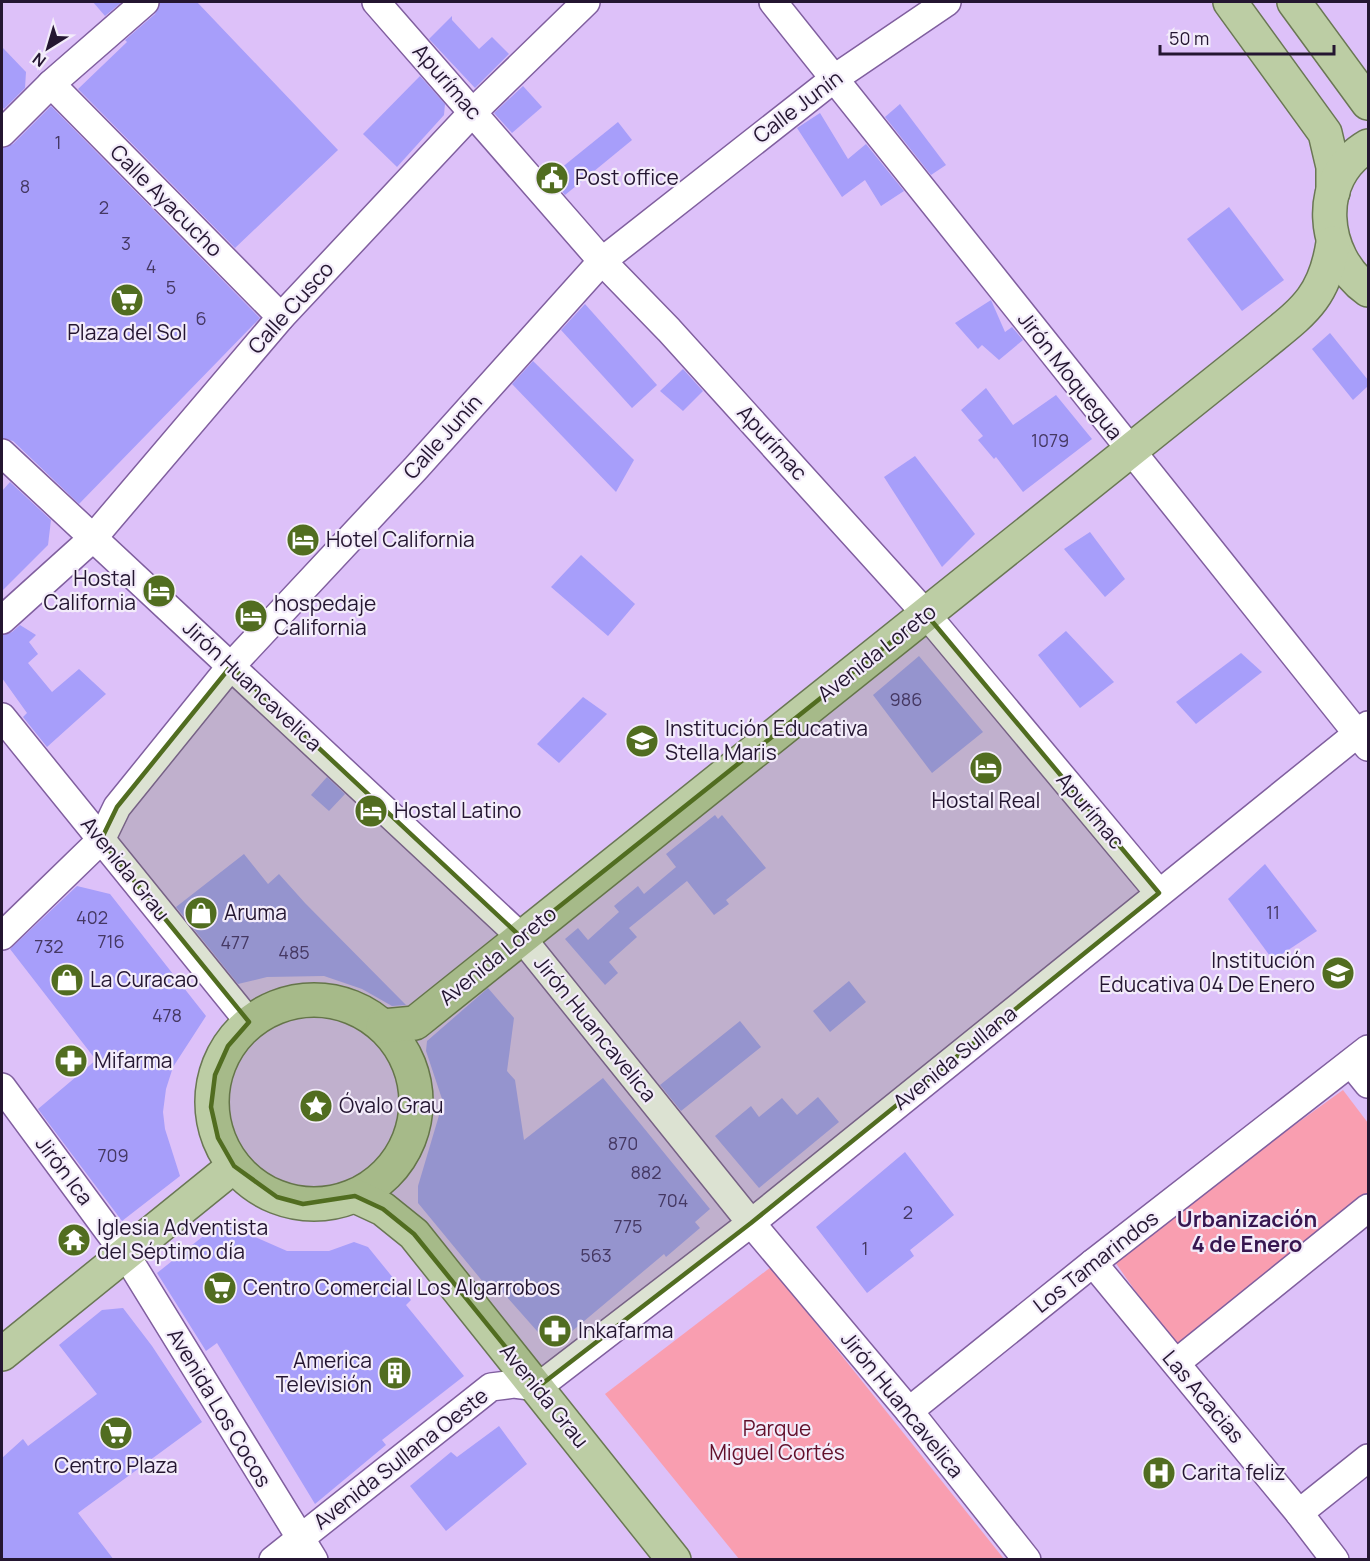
<svg xmlns="http://www.w3.org/2000/svg" width="1370" height="1561" font-family="Manrope,sans-serif">
	<rect width="100%" height="100%" fill="#ddc1f9"/>
	<g fill="#f99eb0">
		<polygon points="1343,1090 1368,1123 1368,1192 1176,1349 1115,1262 1224,1176"/>
		<polygon points="771,1267 1004,1559 739,1559 605,1394"/>
	</g>
	<g fill="#a79efa">
		<polygon points="93,2 122,2 105,16"/>
		<polygon points="160,2 197,2 338,150 235,248 78,89 127,42 125,40 155,14"/>
		<polygon points="452,16 452,20 479,49 492,37 509,54 475,88 429,39"/>
		<polygon points="2,47 26,72 25,88 4,109 2,106"/>
		<polygon points="420,76 445,104 444,115 397,167 363,134"/>
		<polygon points="523,86 542,107 512,133 494,113"/>
		<polygon points="900,104 946,165 931,175 885,117"/>
		<polygon points="51,106 260,318 79,504 13,441 2,438 2,148 13,144"/>
		<polygon points="820,113 848,159 866,144 904,191 881,206 865,180 842,197 797,128"/>
		<polygon points="618,122 632,140 565,195 550,177"/>
		<polygon points="1229,207 1284,280 1242,311 1187,239"/>
		<polygon points="991,300 1005,332 1012,327 1023,340 999,360 982,345 978,349 955,323"/>
		<polygon points="585,304 657,385 632,408 561,330"/>
		<polygon points="1330,333 1368,380 1368,386 1353,400 1312,349"/>
		<polygon points="533,361 634,460 616,492 512,384"/>
		<polygon points="683,369 703,391 683,411 660,391"/>
		<polygon points="986,388 1013,425 1056,395 1092,439 1023,492 996,457 994,459 978,440 983,436 961,410"/>
		<polygon points="915,456 975,534 942,567 884,477"/>
		<polygon points="10,482 51,520 48,545 2,591 2,491"/>
		<polygon points="1090,532 1125,579 1105,597 1064,549"/>
		<polygon points="581,555 635,604 608,636 551,587"/>
		<polygon points="20,625 36,635 29,642 38,654 28,663 52,692 79,669 106,694 47,747 23,717 27,713 2,678 2,635 12,632"/>
		<polygon points="1066,631 1114,682 1080,708 1038,655"/>
		<polygon points="1241,653 1262,672 1196,724 1176,702"/>
		<polygon points="919,656 983,732 932,773 873,695"/>
		<polygon points="583,697 607,714 559,763 537,744"/>
		<polygon points="327,777 345,794 329,811 311,795"/>
		<polygon points="715,815 718,819 722,815 766,868 726,900 729,904 714,915 687,881 629,928 637,937 609,962 618,973 605,985 565,939 578,928 588,940 619,912 614,906 638,886 644,894 676,867 666,854"/>
		<polygon points="244,854 268,884 279,874 305,903 406,1005 392,1006 362,989 324,976 267,977 238,984 176,907"/>
		<polygon points="1265,864 1317,931 1273,960 1228,899"/>
		<polygon points="77,886 110,894 206,1016 173,1067 166,1089 163,1112 165,1129 180,1176 122,1221 38,1109 96,1060 10,949"/>
		<polygon points="849,981 866,1002 830,1032 813,1011"/>
		<polygon points="488,988 514,1018 507,1071 515,1080 524,1140 603,1078 710,1209 695,1222 700,1228 666,1257 664,1254 552,1348 499,1288 493,1294 418,1203 418,1186 443,1102 426,1051 427,1041"/>
		<polygon points="740,1021 761,1047 681,1111 660,1085"/>
		<polygon points="818,1097 839,1122 759,1188 715,1136 751,1106 759,1117 782,1098 797,1115"/>
		<polygon points="905,1152 954,1215 910,1250 914,1256 867,1293 816,1227"/>
		<polygon points="221,1222 287,1251 329,1251 354,1242 368,1247 411,1300 406,1305 464,1376 382,1440 386,1445 315,1504 217,1343 206,1351 157,1273"/>
		<polygon points="123,1308 152,1346 202,1422 78,1513 114,1560 2,1560 2,1458 23,1439 28,1446 97,1394 59,1345 102,1310"/>
		<polygon points="499,1426 527,1464 446,1531 410,1486 451,1452 457,1457"/>
	</g>
	<g fill="none" stroke-linecap="round" stroke-linejoin="round">
		<defs>
			<g id="minor">
				<polyline points="376,2 602,261 669,330 926,614 1159,893"/>
				<polyline points="773,2 1368,747"/>
				<polyline points="51,84 281,317"/>
				<polyline points="2,133 51,84 145,2"/>
				<polyline points="2,453 521,937 751,1223 909,1411 1027,1560"/>
				<polyline points="2,620 93,538 281,317 474,111 586,2"/>
				<polyline points="2,717 249,1022"/>
				<polyline points="2,936 101,840 117,807 231,666 416,468 602,261 835,78 947,2"/>
				<polyline points="1351,1063 1368,1084"/>
				<polyline points="2,1087 126,1255 314,1560"/>
				<polyline points="1093,1263 1299,1513 1335,1560"/>
				<polyline points="1176,1363 1368,1208"/>
				<polyline points="909,1411 1093,1263 1368,1049"/>
				<polyline points="1299,1513 1368,1458"/>
				<polyline points="273,1560 491,1387 514,1384 538,1387 751,1223 1368,725"/>
			</g>
			<g id="major">
				<polyline points="1230,2 1325,133 1333,167 1333,192"/>
				<polyline points="1294,2 1368,103"/>
				<path d="M1368,146C1313,178 1321,256 1368,290"/>
				<circle cx="314" cy="1102" r="102"/>
				<path d="M383,1026L415,1023L1256,350C1299,314 1324,302 1333,243"/>
				<polyline points="355,1196 383,1209 414,1234 674,1560"/>
				<polyline points="2,1354 234,1166"/>
			</g>
		</defs>
		<use href="#minor" stroke="#805f9f" stroke-width="30"/>
		<use href="#major" stroke="#6a7754" stroke-width="36"/>
		<use href="#minor" stroke="#fff" stroke-width="27"/>
		<use href="#major" stroke="#bccda4" stroke-width="33"/>
	</g>
	<path fill="#516d20" fill-opacity="0.2" stroke="#516d20" stroke-width="4.5" stroke-linejoin="round" d="M926,614L1159,893L751,1223L538,1387L414,1234L383,1209L355,1196L303,1204L277,1197L234,1166L218,1138L211,1107L215,1075L228,1046L249,1022L101,840L117,807L231,666L521,937Z"/>
	<defs>
		<symbol id="civic-disc" viewBox="-11 -11 22 22"><circle r="9.5" fill="#516d20" stroke="#f3ecfa"/><path d="M-.6-6.5H3V-4.5H.6V-3L4-1V1h2V6H-6V1h2V-1L-.6-3ZM-1.2 2.5V6h2.4V2.5Z" fill="#fff"/></symbol>
		<symbol id="supermarket-disc" viewBox="-11 -11 22 22"><circle r="9.5" fill="#516d20" stroke="#f3ecfa"/><path d="M-6-5.5h2.5l.6 2H6L4.5 2H-2.5L-4.4-4H-6ZM-1.5 3.2a1.3 1.3 0 1 0 .1 0ZM3 3.2a1.3 1.3 0 1 0 .1 0Z" fill="#fff"/></symbol>
		<symbol id="hotel-disc" viewBox="-11 -11 22 22"><circle r="9.5" fill="#516d20" stroke="#f3ecfa"/><path d="M-6-4.5h1.5V1H6V5H4.5V3h-9V5H-6ZM-4 0a1.8 1.8 0 1 1 3.6 0ZM.5 0V-2.5h3Q6-2.5 6 0Z" fill="#fff"/></symbol>
		<symbol id="school-disc" viewBox="-11 -11 22 22"><circle r="9.5" fill="#516d20" stroke="#f3ecfa"/><path d="M0-5L7-2L0 1L-7-2ZM-4 1L0 2.5L4 1V4Q0 6-4 4Z" fill="#fff"/></symbol>
		<symbol id="shop-disc" viewBox="-11 -11 22 22"><circle r="9.5" fill="#516d20" stroke="#f3ecfa"/><path d="M-5-2.5h2.3a2.7 3.5 0 0 1 5.4 0H5L5.5 6h-11ZM-1.5-2.5h3a1.5 2.3 0 0 0-3 0Z" fill="#fff"/></symbol>
		<symbol id="pharmacy-disc" viewBox="-11 -11 22 22"><circle r="9.5" fill="#516d20" stroke="#f3ecfa"/><path d="M-2-6h4v4h4v4h-4v4h-4v-4h-4v-4h4Z" fill="#fff"/></symbol>
		<symbol id="sight-disc" viewBox="-11 -11 22 22"><circle r="9.5" fill="#516d20" stroke="#f3ecfa"/><path d="M0-6L1.8-2.2L6-1.7L2.9 1.2L3.7 5.4L0 3.3L-3.7 5.4L-2.9 1.2L-6-1.7L-1.8-2.2Z" fill="#fff"/></symbol>
		<symbol id="temple-disc" viewBox="-11 -11 22 22"><circle r="9.5" fill="#516d20" stroke="#f3ecfa"/><path d="M0-6L5-2H3V0L6.5 2.5H4V6H1.5V3h-3V6H-4V2.5H-6.5L-3 0V-2H-5Z" fill="#fff"/></symbol>
		<symbol id="building-disc" viewBox="-11 -11 22 22"><circle r="9.5" fill="#516d20" stroke="#f3ecfa"/><path d="M-4-6H4V6H1V3H-1V6H-4ZM-2.5-4.3h1.7v1.8h-1.7ZM.8-4.3h1.7v1.8H.8ZM-2.5-1h1.7V.8h-1.7ZM.8-1h1.7V.8H.8Z" fill="#fff"/></symbol>
		<symbol id="hospital-disc" viewBox="-11 -11 22 22"><circle r="9.5" fill="#516d20" stroke="#f3ecfa"/><path d="M-5-5h3v3.5h4V-5h3V5h-3V1.5h-4V5h-3Z" fill="#fff"/></symbol>
	</defs>
	<g fill-rule="evenodd">
		<use href="#civic-disc" x="533" y="159" width="38" height="38"/>
		<use href="#supermarket-disc" x="108" y="281" width="38" height="38"/>
		<use href="#hotel-disc" x="284" y="521" width="38" height="38"/>
		<use href="#hotel-disc" x="140" y="572" width="38" height="38"/>
		<use href="#hotel-disc" x="232" y="597" width="38" height="38"/>
		<use href="#school-disc" x="623" y="722" width="38" height="38"/>
		<use href="#hotel-disc" x="967" y="749" width="38" height="38"/>
		<use href="#hotel-disc" x="352" y="792" width="38" height="38"/>
		<use href="#shop-disc" x="182" y="894" width="38" height="38"/>
		<use href="#school-disc" x="1319" y="954" width="38" height="38"/>
		<use href="#shop-disc" x="48" y="961" width="38" height="38"/>
		<use href="#pharmacy-disc" x="52" y="1042" width="38" height="38"/>
		<use href="#sight-disc" x="297" y="1087" width="38" height="38"/>
		<use href="#temple-disc" x="55" y="1221" width="38" height="38"/>
		<use href="#supermarket-disc" x="201" y="1269" width="38" height="38"/>
		<use href="#pharmacy-disc" x="536" y="1312" width="38" height="38"/>
		<use href="#building-disc" x="376" y="1354" width="38" height="38"/>
		<use href="#supermarket-disc" x="97" y="1414" width="38" height="38"/>
		<use href="#hospital-disc" x="1140" y="1454" width="38" height="38"/>
	</g>
	<g text-anchor="middle" stroke-width="4.5" stroke-linejoin="round" paint-order="stroke">
		<g font-size="18" fill="#453863">
			<text x="58" y="149">1</text>
			<text x="25" y="193">8</text>
			<text x="104" y="214">2</text>
			<text x="126" y="250">3</text>
			<text x="151" y="273">4</text>
			<text x="171" y="294">5</text>
			<text x="201" y="325">6</text>
			<text x="1050" y="447">1079</text>
			<text x="906" y="706">986</text>
			<text x="1273" y="919">11</text>
			<text x="92" y="924">402</text>
			<text x="111" y="948">716</text>
			<text x="235" y="949">477</text>
			<text x="49" y="953">732</text>
			<text x="294" y="959">485</text>
			<text x="167" y="1022">478</text>
			<text x="623" y="1150">870</text>
			<text x="113" y="1162">709</text>
			<text x="646" y="1179">882</text>
			<text x="673" y="1207">704</text>
			<text x="908" y="1219">2</text>
			<text x="628" y="1233">775</text>
			<text x="865" y="1255">1</text>
			<text x="596" y="1262">563</text>
		</g>
		<g font-size="21" fill="#241631" stroke="#f3ecfa">
			<text transform="translate(447 82) rotate(49)" y="7">Apurímac</text>
			<text transform="translate(798 107) rotate(-37)" y="7">Calle Junín</text>
			<text transform="translate(166 201) rotate(45)" y="7">Calle Ayacucho</text>
			<text transform="translate(291 308) rotate(-48)" y="7">Calle Cusco</text>
			<text transform="translate(1070 376) rotate(52)" y="7">Jirón Moquegua</text>
			<text transform="translate(443 437) rotate(-48)" y="7">Calle Junín</text>
			<text transform="translate(772 443) rotate(48)" y="7">Apurímac</text>
			<text transform="translate(877 653) rotate(-38)" y="7">Avenida Loreto</text>
			<text transform="translate(252 686) rotate(43)" y="7">Jirón Huancavelica</text>
			<text transform="translate(1090 811) rotate(50)" y="7">Apurímac</text>
			<text transform="translate(125 869) rotate(51)" y="7">Avenida Grau</text>
			<text transform="translate(498 956) rotate(-39)" y="7">Avenida Loreto</text>
			<text transform="translate(595 1029) rotate(51)" y="7">Jirón Huancavelica</text>
			<text transform="translate(955 1058) rotate(-39)" y="7">Avenida Sullana</text>
			<text transform="translate(64 1171) rotate(53)" y="7">Jirón Ica</text>
			<text transform="translate(1096 1262) rotate(-38)" y="7">Los Tamarindos</text>
			<text transform="translate(544 1396) rotate(51)" y="7">Avenida Grau</text>
			<text transform="translate(1203 1397) rotate(50)" y="7">Las Acacias</text>
			<text transform="translate(902 1405) rotate(51)" y="7">Jirón Huancavelica</text>
			<text transform="translate(219 1408) rotate(59)" y="7">Avenida Los Cocos</text>
			<text transform="translate(401 1459) rotate(-38)" y="7">Avenida Sullana Oeste</text>
		</g>
		<g font-size="21" fill="#241631" stroke="#f3ecfa" text-anchor="start">
			<text x="575" y="185">Post office</text>
			<text x="127" y="340" text-anchor="middle">Plaza del Sol</text>
			<text x="326" y="547">Hotel California</text>
			<text x="136" y="586" text-anchor="end">Hostal<tspan x="136" dy="24">California</tspan></text>
			<text x="274" y="611">hospedaje<tspan x="274" dy="24">California</tspan></text>
			<text x="665" y="736">Institución Educativa<tspan x="665" dy="24">Stella Maris</tspan></text>
			<text x="986" y="808" text-anchor="middle">Hostal Real</text>
			<text x="394" y="818">Hostal Latino</text>
			<text x="224" y="920">Aruma</text>
			<text x="1315" y="968" text-anchor="end">Institución<tspan x="1315" dy="24">Educativa 04 De Enero</tspan></text>
			<text x="90" y="987">La Curacao</text>
			<text x="94" y="1068">Mifarma</text>
			<text x="339" y="1113">Óvalo Grau</text>
			<text x="97" y="1235">Iglesia Adventista<tspan x="97" dy="24">del Séptimo día</tspan></text>
			<text x="243" y="1295">Centro Comercial Los Algarrobos</text>
			<text x="578" y="1338">Inkafarma</text>
			<text x="372" y="1368" text-anchor="end">America<tspan x="372" dy="24">Televisión</tspan></text>
			<text x="116" y="1473" text-anchor="middle">Centro Plaza</text>
			<text x="1182" y="1480">Carita feliz</text>
		</g>
		<g font-size="21" fill="#62102b" stroke="#f3ecfa">
			<text x="777" y="1436">Parque<tspan x="777" dy="24">Miguel Cortés</tspan></text>
		</g>
		<g font-size="22" font-weight="bold" fill="#371650" stroke="#f3ecfa">
			<text x="1247" y="1227">Urbanización<tspan x="1247" dy="25">4 de Enero</tspan></text>
		</g>
	</g>
	<rect width="1370" height="1561" fill="none" stroke="#241631" stroke-width="6"/>
	<g transform="translate(48 48) rotate(217)" stroke="#f3ecfa" stroke-width="4.5" paint-order="stroke">
	<path d="M0-4.5L10 22L0 15L-10 22Z" fill="#241631"/>
	<text y="-9" font-size="16" font-weight="bold" text-anchor="middle" fill="#241631">N</text>
	</g>
	<path d="M1160 45v9h174v-9" fill="none" stroke="#241631" stroke-width="3"/>
	<text x="1169" y="45" font-size="18" fill="#241631" stroke="#f3ecfa" stroke-width="4.5" paint-order="stroke">50 m</text>
</svg>
